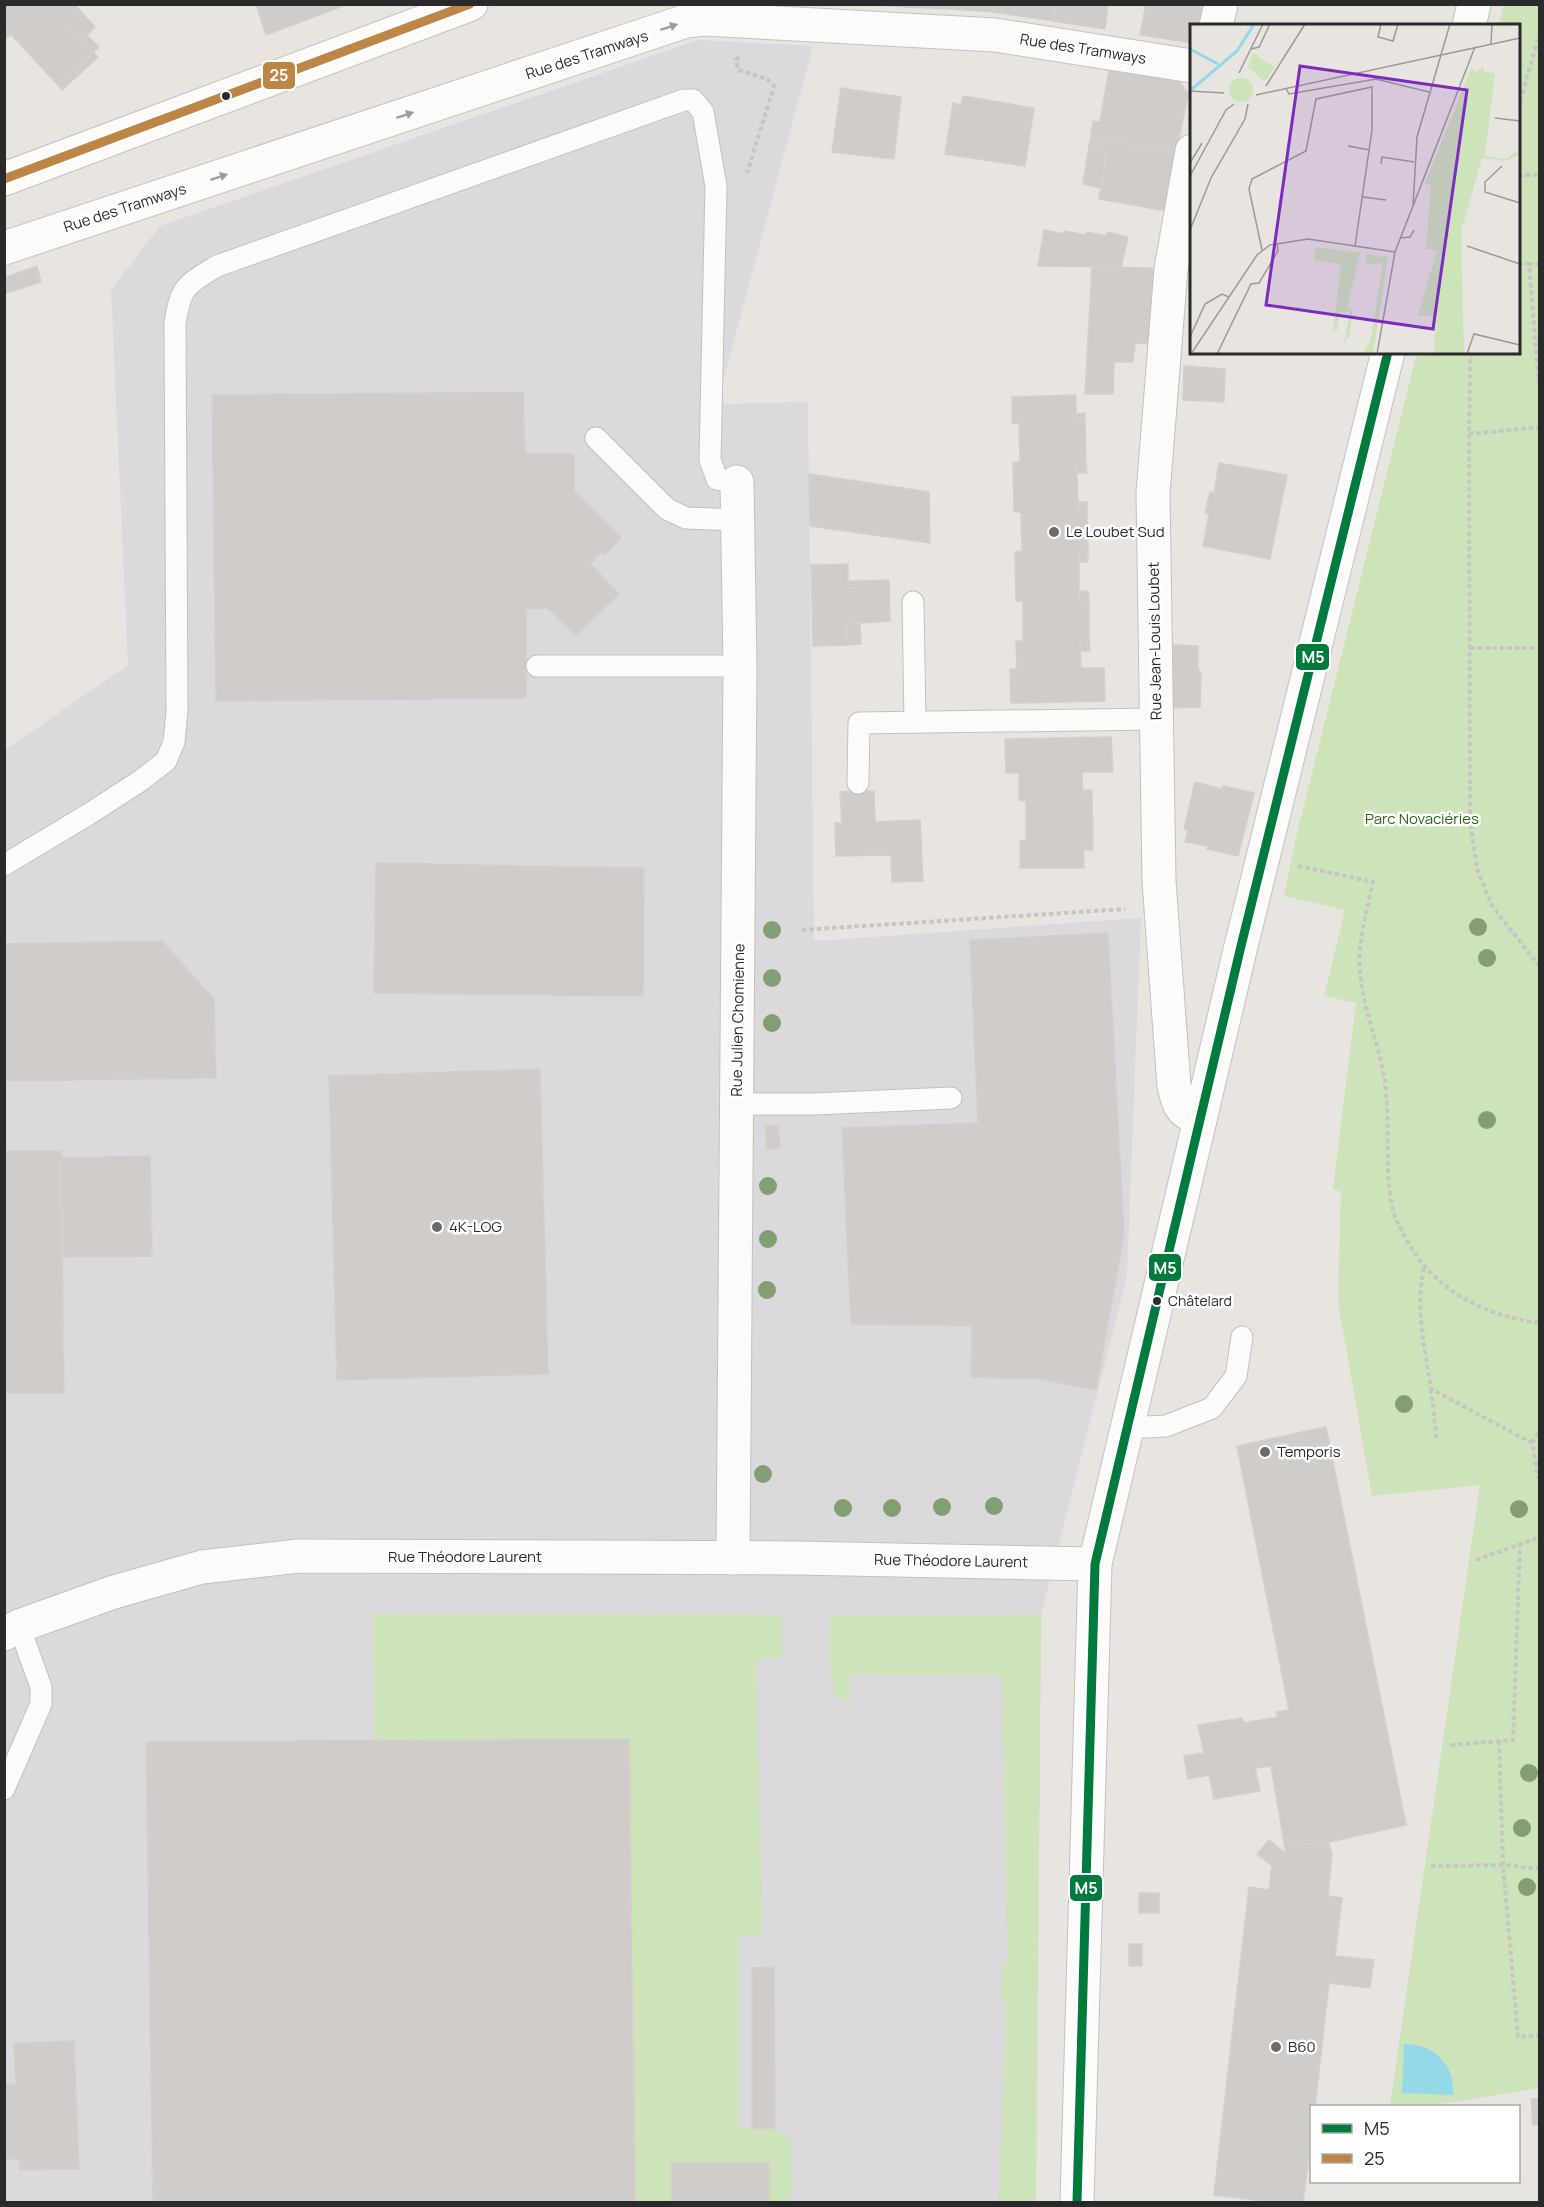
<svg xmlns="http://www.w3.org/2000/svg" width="1544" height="2207" font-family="Manrope,sans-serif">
	<rect width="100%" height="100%" fill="#e8e4e0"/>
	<polygon fill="#dcd9dc" points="698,40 813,46 717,404 808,402 814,941 1141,918 1127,1276 1041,1615 1036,2202 5,2202 5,750 128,665 111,290 160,226"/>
	<g fill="#cde3b9">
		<polygon points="1504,5 1539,5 1539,2088 1428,2106 1390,2106 1480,1485 1372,1496 1338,1302 1341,1192 1333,1189 1356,1003 1324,996 1345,910 1284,896 1296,838 1417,353 1518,352 1518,26 1499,25"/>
		<path d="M372,1614L781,1615L783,1657L756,1659L762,1935L739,1937V2126C759,2131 776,2122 791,2140L792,2202H769L768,2162H671L672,2202H635L629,1739L374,1740Z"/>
		<path d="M1041,1615L1036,2202H999L1006,2011C999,1986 997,1982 1008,1957L1002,1703L1004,1676L850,1675L851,1703L835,1696L829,1661L830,1616Z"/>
	</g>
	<path fill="#95d9e9" d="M1404,2044C1435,2044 1455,2065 1453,2095L1402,2093Z"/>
	<g fill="#cfccc9" stroke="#d3d0cc" stroke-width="1.5">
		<polygon points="4,4 49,4 93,53 58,85 4,27"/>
		<polygon points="49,4 74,4 95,27 82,40"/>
		<polygon points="256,4 348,4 266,35"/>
		<polygon points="861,4 907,4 906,7"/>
		<polygon points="907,4 951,4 950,9 906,7"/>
		<polygon points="951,4 994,4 993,12 950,9"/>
		<polygon points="994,4 1055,4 1053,21 993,12"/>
		<polygon points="1055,4 1108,4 1105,29 1053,21"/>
		<polygon points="1146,4 1203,4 1198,26 1192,26 1192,43 1140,35"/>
		<polygon points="4,27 11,34 4,40"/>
		<polygon points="87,35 99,47 93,53 82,40"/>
		<polygon points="93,53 98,57 62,90 58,85"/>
		<polygon points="1109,70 1179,81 1188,94 1176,154 1091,136 1093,121 1100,122"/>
		<polygon points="841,88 901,97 894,159 832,152"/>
		<polygon points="963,96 1034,108 1025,166 945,154 953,103 961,105"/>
		<polygon points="1091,136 1176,154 1165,211 1099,199 1107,149 1089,146"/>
		<polygon points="1089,146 1107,149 1101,188 1083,184"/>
		<polygon points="1044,230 1064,234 1064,231 1086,235 1086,232 1106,236 1107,232 1128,237 1121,267 1038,266"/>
		<polygon points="37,266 41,282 4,294 4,281 7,277"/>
		<polygon points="1092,267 1154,268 1149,344 1135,343 1133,362 1114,362 1113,394 1085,394"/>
		<polygon points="1184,366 1225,369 1224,402 1183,400"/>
		<polygon points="523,392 525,453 574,454 574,491 621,538 605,554 602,552 590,563 619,594 576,635 547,608 526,609 526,698 216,701 212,395"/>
		<polygon points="1076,395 1076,423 1085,423 1086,464 1077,464 1077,473 1078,512 1087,512 1088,552 1079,552 1079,601 1089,600 1089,641 1080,641 1081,668 1104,668 1105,701 1011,703 1010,669 1017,669 1016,641 1023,641 1023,601 1016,601 1015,552 1022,551 1021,512 1014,512 1013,463 1020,462 1019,423 1012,423 1012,397"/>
		<polygon points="1085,413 1085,423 1076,423 1076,414"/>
		<polygon points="1219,463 1287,475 1270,559 1203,546 1209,514 1205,513 1210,492 1214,493"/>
		<polygon points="1077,464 1086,464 1087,473 1077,473"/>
		<polygon points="809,474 929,492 930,543 810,526"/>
		<rect x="1078" y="502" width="9" height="10"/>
		<rect x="1079" y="552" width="9" height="10"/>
		<polygon points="848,564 848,588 859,587 858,581 889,580 890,621 846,624 847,645 813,646 811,565"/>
		<polygon points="848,581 858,581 859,587 848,588"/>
		<polygon points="1079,591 1088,591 1089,600 1079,601"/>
		<polygon points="860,623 861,644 847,645 846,624"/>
		<polygon points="1080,641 1089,641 1090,651 1081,651"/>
		<polygon points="1173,645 1198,646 1198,669 1201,673 1200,707 1172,708"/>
		<polygon points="1111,737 1113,772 1082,772 1083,800 1092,799 1093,840 1083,840 1084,868 1020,868 1020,841 1026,841 1026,801 1019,800 1019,773 1006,773 1005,739"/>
		<polygon points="1195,782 1222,789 1223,786 1254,793 1238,856 1207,849 1208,846 1185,842 1188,830 1184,829"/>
		<polygon points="1083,790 1092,790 1092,799 1083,800"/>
		<polygon points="874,791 875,822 920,820 923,881 892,882 891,855 836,856 835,823 842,823 840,792"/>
		<polygon points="1083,840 1093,840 1093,850 1084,850"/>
		<polygon points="376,863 644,868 643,996 374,993"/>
		<polygon points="1108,933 1124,1235 1096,1390 1038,1379 971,1377 972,1326 851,1324 842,1128 978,1123 970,940"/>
		<polygon points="162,941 214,999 216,1078 4,1081 4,944"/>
		<polygon points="540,1069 548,1374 337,1380 329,1076"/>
		<polygon points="778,1125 780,1148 767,1149 766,1126"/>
		<polygon points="4,1151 61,1151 64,1393 4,1393"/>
		<polygon points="150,1156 152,1256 62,1257 61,1158"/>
		<polygon points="1326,1427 1406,1825 1316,1845 1284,1842 1271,1766 1255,1768 1260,1791 1214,1799 1209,1775 1188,1779 1184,1756 1204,1753 1198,1725 1242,1718 1244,1723 1278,1717 1276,1712 1289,1710 1237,1446"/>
		<polygon points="629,1739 635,2202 153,2202 146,1742"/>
		<polygon points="1269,1840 1286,1854 1284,1842 1316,1845 1328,1841 1332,1853 1328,1896 1342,1898 1335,1956 1374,1960 1370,1988 1329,1983 1315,2106 1312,2106 1312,2135 1303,2202 1272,2202 1214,2195 1249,1887 1269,1890 1272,1866 1257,1854"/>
		<rect x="1139" y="1893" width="20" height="20"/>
		<rect x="1129" y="1944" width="13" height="22"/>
		<polygon points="774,1967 775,2128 752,2129 752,1968"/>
		<polygon points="74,2041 79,2169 20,2170 19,2159 4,2159 4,2084 16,2084 14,2043"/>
		<polygon points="1540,2098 1540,2125 1533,2125 1531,2099"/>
		<polygon points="671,2162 769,2162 769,2202 672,2202"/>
	</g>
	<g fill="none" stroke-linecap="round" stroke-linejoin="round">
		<defs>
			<g id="lane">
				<polyline points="596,438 667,509 686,518 737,520"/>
				<polyline points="913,602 915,722"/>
				<polyline points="537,666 740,666"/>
				<polyline points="858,783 859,723 1156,719"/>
				<path d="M4,865L89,814L140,781L166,761L174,742L177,711L175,323C181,286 186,285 217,266L684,100H693L703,112L716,186L710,460L717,479L737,482"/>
				<polyline points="737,1104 814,1104 951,1098"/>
				<polyline points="1127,1424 1147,1427 1166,1426 1212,1408 1236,1376 1242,1337"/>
				<polyline points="4,1789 41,1704 41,1687 19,1626"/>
			</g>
			<g id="street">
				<polyline points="1216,26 1221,4"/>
				<path d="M1192,151L1171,269L1153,493L1159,881L1174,1086C1179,1107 1180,1111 1200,1120"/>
				<polyline points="4,248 686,21 705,19 995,35 1192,66"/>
				<polyline points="733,1558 740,666 737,482"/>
				<polyline points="4,1634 19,1626 114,1592 202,1567 298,1556 798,1558 1095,1564"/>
			</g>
			<g id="secondary">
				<polyline points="1469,26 1474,4"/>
				<polyline points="4,179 471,4"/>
				<polyline points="1077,2202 1095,1564 1241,946 1388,352"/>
			</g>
		</defs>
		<use href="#lane" stroke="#c2c1c1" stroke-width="23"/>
		<use href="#street" stroke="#c2c1c1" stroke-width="35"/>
		<use href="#secondary" stroke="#c2c1c1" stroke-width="35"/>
		<g stroke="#c6c6c5" stroke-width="4" stroke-dasharray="4.5 3" stroke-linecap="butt">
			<polyline points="739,57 736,60 738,70 767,79 774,86 747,173"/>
			<polyline points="1518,108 1540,32"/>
			<polyline points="1518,175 1540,175"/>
			<polyline points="1518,263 1529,264"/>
			<polyline points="1540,264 1529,264 1540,396"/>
			<polyline points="1472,352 1470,365 1469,434 1470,821 1477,869 1492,906 1540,967"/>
			<polyline points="1469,434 1540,427"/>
			<polyline points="1470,648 1540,648"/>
			<path d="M1298,866L1373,882C1367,912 1357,942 1360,972C1363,1013 1383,1051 1386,1092C1390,1131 1384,1172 1393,1210C1395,1219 1400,1227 1404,1235C1430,1288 1483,1316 1540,1323"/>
			<polyline points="802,930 1125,909"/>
			<path d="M1424,1268C1415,1308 1425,1349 1431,1389L1532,1443L1540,1486"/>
			<polyline points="1431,1389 1437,1442"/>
			<polyline points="1532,1443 1540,1430"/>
			<polyline points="1476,1560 1540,1537"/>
			<polyline points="1499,1741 1503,1865 1518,2037 1540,2035"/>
			<polyline points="1451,1745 1513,1740 1520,1543"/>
			<polyline points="1431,1866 1503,1865 1540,1869"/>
		</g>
		<use href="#lane" stroke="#fcfbfa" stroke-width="21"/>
		<use href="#street" stroke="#fcfbfa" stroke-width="33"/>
		<use href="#secondary" stroke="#fcfbfa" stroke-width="33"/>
		<defs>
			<polyline id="bus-1" points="1077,2202 1095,1564 1241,946 1388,352"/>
			<polyline id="bus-2" points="4,179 470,4"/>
		</defs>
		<use href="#bus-1" stroke="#fff" stroke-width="14"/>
		<use href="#bus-2" stroke="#fff" stroke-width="14"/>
		<use href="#bus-1" stroke="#007b3d" stroke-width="9"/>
		<use href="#bus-2" stroke="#be8646" stroke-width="9"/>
	</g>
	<g fill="#829f74">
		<circle cx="1478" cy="927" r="9"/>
		<circle cx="772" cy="930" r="9"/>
		<circle cx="1487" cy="958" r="9"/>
		<circle cx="772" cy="978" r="9"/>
		<circle cx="772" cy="1023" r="9"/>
		<circle cx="1487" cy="1120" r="9"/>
		<circle cx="768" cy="1186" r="9"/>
		<circle cx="768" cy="1239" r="9"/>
		<circle cx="767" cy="1290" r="9"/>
		<circle cx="1404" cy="1404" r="9"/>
		<circle cx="763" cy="1474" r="9"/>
		<circle cx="994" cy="1506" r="9"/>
		<circle cx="942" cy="1507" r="9"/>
		<circle cx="843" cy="1508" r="9"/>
		<circle cx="892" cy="1508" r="9"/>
		<circle cx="1519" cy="1509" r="9"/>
		<circle cx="1529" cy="1773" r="9"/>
		<circle cx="1522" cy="1828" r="9"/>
		<circle cx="1527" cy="1887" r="9"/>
	</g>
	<defs><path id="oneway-solid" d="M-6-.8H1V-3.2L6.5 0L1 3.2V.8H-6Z" transform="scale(1.5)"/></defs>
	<g fill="#9e9d9c">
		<use href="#oneway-solid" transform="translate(669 27) rotate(-18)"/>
		<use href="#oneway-solid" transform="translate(405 115) rotate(-18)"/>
		<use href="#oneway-solid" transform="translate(219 177) rotate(-18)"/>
	</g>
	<g fill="#2a2a2a" stroke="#fff" stroke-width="2">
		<circle cx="226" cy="96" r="5"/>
		<circle cx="1157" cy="1301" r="5"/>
	</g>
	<g fill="#6c6b6a" stroke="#fff" stroke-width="2">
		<circle cx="1054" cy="532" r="6"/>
		<circle cx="437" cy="1227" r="6"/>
		<circle cx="1265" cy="1452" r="6"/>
		<circle cx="1276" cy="2047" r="6"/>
	</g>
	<g text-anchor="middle" stroke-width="5" stroke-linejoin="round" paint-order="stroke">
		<g font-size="14" fill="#2a2a2a" stroke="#fff" text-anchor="start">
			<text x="1168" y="1306">Châtelard</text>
		</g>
		<g font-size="15" fill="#2a2a2a" stroke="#fff">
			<text transform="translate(1083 49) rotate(9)" y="5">Rue des Tramways</text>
			<text transform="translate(587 55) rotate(-18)" y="5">Rue des Tramways</text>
			<text transform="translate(125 208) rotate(-18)" y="5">Rue des Tramways</text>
			<text transform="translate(1155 641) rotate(-91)" y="5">Rue Jean-Louis Loubet</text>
			<text transform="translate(738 1020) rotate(-89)" y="5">Rue Julien Chomienne</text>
			<text x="465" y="1562">Rue Théodore Laurent</text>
			<text transform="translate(951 1561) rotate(1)" y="5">Rue Théodore Laurent</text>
		</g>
		<g font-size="15" fill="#2a2a2a" stroke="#fff" text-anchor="start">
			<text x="1066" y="537">Le Loubet Sud</text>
			<text x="449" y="1232">4K-LOG</text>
			<text x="1277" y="1457">Temporis</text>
			<text x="1288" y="2052">B60</text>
		</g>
		<g font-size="15" fill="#2f671b" stroke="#fff">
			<text x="1422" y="824">Parc Novaciéries</text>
		</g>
	</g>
	<g transform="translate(1190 24)">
		<rect width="330" height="330" fill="#e8e4e0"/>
		<path d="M63,29L84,43L77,55L73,56L58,43ZM282,42L285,48L294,43V48L305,49L295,132L316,135L325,128L330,130L316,137L292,134L271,208L274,330H244L245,292H228L247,226L236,225L241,161L235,159ZM39 66a12 12 0 1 1 24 0a12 12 0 1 1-24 0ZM125,223L170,229L157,283L163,286L159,313L154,319L160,288L150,287L147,307H143L151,240L124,236ZM175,230L198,233L183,330H172L180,318L193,239L176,240Z" fill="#cde3b9"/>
		<path fill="none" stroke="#95d9e9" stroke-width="3" d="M0,25L28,40M2,65L47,27L64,0"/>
		<path fill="none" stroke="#9c9a97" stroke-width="1.5" d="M191,0L188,13L203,17L208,0M301,20L302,0M61,25L69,23L80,0M49,49L73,0M76,62L115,0M96,64L99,70L186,55L239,68M0,67L34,69M66,71L330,14M305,94L330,97M158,122L180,126M0,139L12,119M191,140L192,133L224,138M312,142L295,158V168L330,179M0,152L36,86L44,80M173,173L196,176M223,182L227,113L260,0M0,206L21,154L55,95L58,80M210,214L220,213L224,206M277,222L330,240M72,226L59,165L62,155L116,127L126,75L182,63V106L165,222M0,313L15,280L32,270L39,273M1,330L67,231L80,221L118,215L205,228M27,330L61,260L69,259L88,227L87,219M187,330L205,228L285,23M277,330L284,310L330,321"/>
		<path fill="#7b2cbf" fill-opacity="0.15" stroke="#7b2cbf" stroke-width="3" d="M110,42L277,66L243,305L76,281Z"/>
		<rect width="330" height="330" fill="none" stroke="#2a2a2a" stroke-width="3"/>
	</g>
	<g stroke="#fff" stroke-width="2">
		<rect x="262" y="61" width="34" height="29" rx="6" fill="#be8646"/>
		<rect x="1295" y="643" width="35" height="28" rx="6" fill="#007b3d"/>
		<rect x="1148" y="1253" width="34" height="29" rx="6" fill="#007b3d"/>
		<rect x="1069" y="1874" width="34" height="28" rx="6" fill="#007b3d"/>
	</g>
	<g font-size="16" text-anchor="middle" font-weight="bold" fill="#fff">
		<text x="279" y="81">25</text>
		<text x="1313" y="663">M5</text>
		<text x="1165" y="1274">M5</text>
		<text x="1086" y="1894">M5</text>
	</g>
	<rect width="1544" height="2207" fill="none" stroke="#2a2a2a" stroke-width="12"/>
	<rect x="1310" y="2105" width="210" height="78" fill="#ffffff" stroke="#aaaaaa" stroke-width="1.5"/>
	<rect x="1322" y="2124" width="30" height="9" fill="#007b3d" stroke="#aaaaaa" stroke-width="1.5"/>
	<text x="1364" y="2135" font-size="18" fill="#2a2a2a">M5</text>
	<rect x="1322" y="2154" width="30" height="9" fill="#be8646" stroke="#aaaaaa" stroke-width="1.5"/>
	<text x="1364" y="2165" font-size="18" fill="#2a2a2a">25</text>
</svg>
